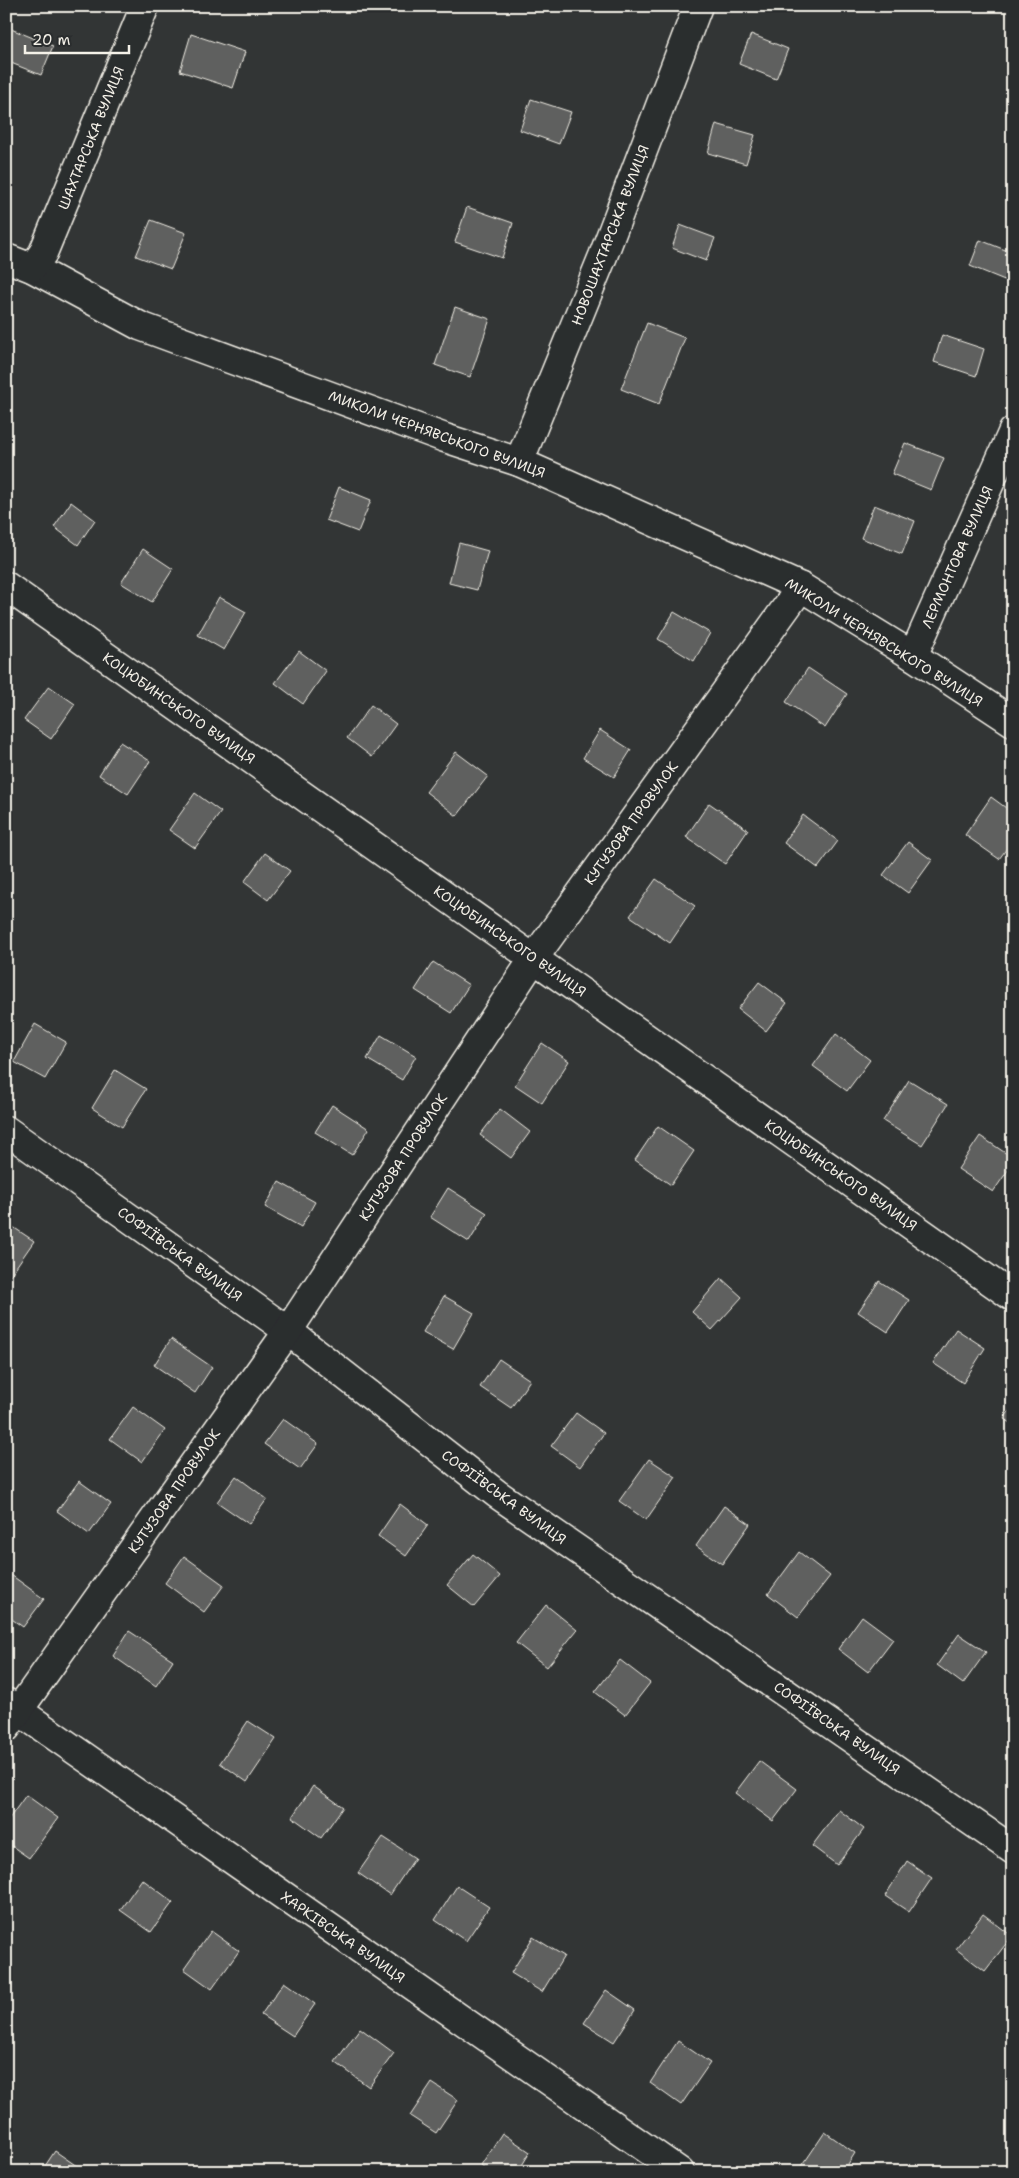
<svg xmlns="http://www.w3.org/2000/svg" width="1019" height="2178" font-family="'Shantell Sans',sans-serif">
	<rect width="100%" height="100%" fill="#323535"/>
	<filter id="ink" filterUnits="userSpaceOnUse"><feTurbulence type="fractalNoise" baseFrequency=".02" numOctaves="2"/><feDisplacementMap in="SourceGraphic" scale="10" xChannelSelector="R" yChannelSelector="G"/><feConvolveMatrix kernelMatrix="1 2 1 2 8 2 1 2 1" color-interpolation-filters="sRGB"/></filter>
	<g filter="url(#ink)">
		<g fill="#5f605f" stroke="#f4f1e8">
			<polygon points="6,27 53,46 41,75 6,61"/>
			<polygon points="191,34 245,52 233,88 180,71"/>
			<polygon points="751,34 788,49 776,79 739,64"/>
			<polygon points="531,99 571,112 559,144 520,130"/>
			<polygon points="716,124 755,135 746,164 708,153"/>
			<polygon points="467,207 513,223 502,258 455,242"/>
			<polygon points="151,220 186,233 171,269 136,256"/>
			<polygon points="680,225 715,238 706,261 672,248"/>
			<polygon points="980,240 1013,253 1013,267 1007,281 970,266"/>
			<polygon points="455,307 490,319 470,377 435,365"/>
			<polygon points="647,323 685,338 659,404 621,389"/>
			<polygon points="942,335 984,349 976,376 934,362"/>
			<polygon points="905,443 944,458 931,490 892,474"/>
			<polygon points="339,487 371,500 358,532 326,520"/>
			<polygon points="71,502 95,520 78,545 54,527"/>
			<polygon points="874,505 915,521 902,554 861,538"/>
			<polygon points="459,543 488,551 477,590 449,583"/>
			<polygon points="143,549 173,569 152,602 121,583"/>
			<polygon points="219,597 246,612 224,650 198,635"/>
			<polygon points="674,612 710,633 694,661 658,639"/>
			<polygon points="299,651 326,671 303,704 275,683"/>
			<polygon points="808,668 847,694 825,728 786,702"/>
			<polygon points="49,686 75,704 51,739 24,720"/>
			<polygon points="371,705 396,724 372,757 347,738"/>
			<polygon points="600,730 631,750 614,777 583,758"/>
			<polygon points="120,742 150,761 128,794 99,775"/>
			<polygon points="456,752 488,776 457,816 426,792"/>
			<polygon points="195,793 221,812 195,848 169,830"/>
			<polygon points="991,797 1013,813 1013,840 999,859 965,835"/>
			<polygon points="709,803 748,830 725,864 686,837"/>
			<polygon points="803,815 838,841 818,868 784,843"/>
			<polygon points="908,842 932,860 908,893 883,875"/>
			<polygon points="265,853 290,871 268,900 244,882"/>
			<polygon points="656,879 695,906 670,943 630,916"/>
			<polygon points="433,962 469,985 451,1013 415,990"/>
			<polygon points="759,982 787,1003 766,1031 738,1009"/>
			<polygon points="35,1024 66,1042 45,1079 14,1062"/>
			<polygon points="836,1034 870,1060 847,1091 813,1066"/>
			<polygon points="381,1035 416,1056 402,1080 367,1059"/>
			<polygon points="542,1043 569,1061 542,1103 515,1085"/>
			<polygon points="115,1070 146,1089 122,1127 92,1108"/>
			<polygon points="909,1080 948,1104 922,1145 883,1121"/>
			<polygon points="332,1105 369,1129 352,1155 315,1132"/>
			<polygon points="500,1109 530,1132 511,1158 480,1135"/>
			<polygon points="658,1126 694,1151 671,1185 635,1160"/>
			<polygon points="980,1136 1013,1158 1013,1163 993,1192 958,1169"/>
			<polygon points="279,1182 315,1202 301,1227 265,1207"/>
			<polygon points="448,1188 487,1213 469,1242 430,1217"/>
			<polygon points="7,1223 34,1241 7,1280 6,1224"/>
			<polygon points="721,1278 742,1297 712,1330 692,1312"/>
			<polygon points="879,1281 909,1300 888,1332 858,1312"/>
			<polygon points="444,1296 474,1313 453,1349 423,1332"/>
			<polygon points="956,1329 985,1348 963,1383 933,1363"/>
			<polygon points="171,1339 212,1367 195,1393 154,1365"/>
			<polygon points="499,1359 530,1380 511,1408 480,1387"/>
			<polygon points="1013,1405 1013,1425 1004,1419"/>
			<polygon points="133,1407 165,1430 142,1462 110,1439"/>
			<polygon points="576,1413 604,1433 580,1467 551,1446"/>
			<polygon points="283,1419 318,1444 300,1469 264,1444"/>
			<polygon points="649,1459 676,1477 646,1520 619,1501"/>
			<polygon points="236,1476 267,1499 249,1524 217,1502"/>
			<polygon points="79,1481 111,1504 89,1534 57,1511"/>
			<polygon points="400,1504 428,1525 406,1556 378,1536"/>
			<polygon points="724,1506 750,1524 722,1564 696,1546"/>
			<polygon points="799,1552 830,1576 798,1617 768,1594"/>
			<polygon points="473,1554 500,1576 474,1607 447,1585"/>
			<polygon points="184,1556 224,1585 204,1612 165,1583"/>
			<polygon points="11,1575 44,1599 23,1627 6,1615 6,1582"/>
			<polygon points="546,1605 577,1630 547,1667 516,1643"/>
			<polygon points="862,1616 893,1639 868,1672 838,1649"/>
			<polygon points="129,1631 173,1660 156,1686 113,1656"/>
			<polygon points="959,1634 986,1652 963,1684 937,1665"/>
			<polygon points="620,1660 650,1683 625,1715 595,1692"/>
			<polygon points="248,1721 276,1739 247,1782 220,1763"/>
			<polygon points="759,1761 797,1789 773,1821 735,1793"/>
			<polygon points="313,1786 343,1807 321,1838 292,1817"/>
			<polygon points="26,1795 58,1818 29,1858 6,1842 6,1823"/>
			<polygon points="839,1810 864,1829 837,1865 812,1846"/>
			<polygon points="383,1837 415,1858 390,1895 358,1873"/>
			<polygon points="907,1861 932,1878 909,1912 885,1896"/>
			<polygon points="142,1879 173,1902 151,1932 120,1910"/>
			<polygon points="457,1886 489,1907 466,1941 435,1920"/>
			<polygon points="983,1914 1012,1936 985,1971 956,1949"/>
			<polygon points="211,1931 239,1951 212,1989 184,1969"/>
			<polygon points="533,1937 564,1956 542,1992 511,1973"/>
			<polygon points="284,1982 315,2004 293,2036 261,2015"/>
			<polygon points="606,1990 635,2010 614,2042 584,2023"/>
			<polygon points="360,2028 394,2053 369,2087 335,2062"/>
			<polygon points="678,2041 710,2063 681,2105 650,2083"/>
			<polygon points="432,2083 458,2100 436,2133 410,2116"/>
			<polygon points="825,2132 855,2153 843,2172 798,2172"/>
			<polygon points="502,2133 530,2152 518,2172 490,2172 481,2165"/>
			<polygon points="55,2151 84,2171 41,2172"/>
		</g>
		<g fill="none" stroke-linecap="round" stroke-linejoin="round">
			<defs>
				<g id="minor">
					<polyline points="6,258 32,268 140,326 445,438 519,462 801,587 913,656 1013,722"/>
					<polyline points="32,268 43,253 145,6"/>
					<polyline points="519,462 603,256 698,6"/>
					<polyline points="6,586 1013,1297"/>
					<polyline points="913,656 1013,431"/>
					<polyline points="6,1130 288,1331 497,1494 1013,1850"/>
					<polyline points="6,1702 680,2172"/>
					<polyline points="6,1728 288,1331 534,958 801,587"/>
				</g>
			</defs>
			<use href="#minor" stroke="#f4f1e8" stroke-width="31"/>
			<use href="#minor" stroke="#2a2d2e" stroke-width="28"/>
		</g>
	</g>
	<g text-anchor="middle" stroke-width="4" stroke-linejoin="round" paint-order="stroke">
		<g font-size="14" fill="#f4f1e8" stroke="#2a2d2e">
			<text transform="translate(91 138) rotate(-68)" y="5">ШАХТАРСЬКА ВУЛИЦЯ</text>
			<text transform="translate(610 235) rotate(-69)" y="5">НОВОШАХТАРСЬКА ВУЛИЦЯ</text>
			<text transform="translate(437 434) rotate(20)" y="5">МИКОЛИ ЧЕРНЯВСЬКОГО ВУЛИЦЯ</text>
			<text transform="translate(957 557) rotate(-66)" y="5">ЛЕРМОНТОВА ВУЛИЦЯ</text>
			<text transform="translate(884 642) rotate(32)" y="5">МИКОЛИ ЧЕРНЯВСЬКОГО ВУЛИЦЯ</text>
			<text transform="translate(179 708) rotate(35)" y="5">КОЦЮБИНСЬКОГО ВУЛИЦЯ</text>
			<text transform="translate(631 823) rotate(-54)" y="5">КУТУЗОВА ПРОВУЛОК</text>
			<text transform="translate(510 941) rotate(35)" y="5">КОЦЮБИНСЬКОГО ВУЛИЦЯ</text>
			<text transform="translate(403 1157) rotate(-57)" y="5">КУТУЗОВА ПРОВУЛОК</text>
			<text transform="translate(841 1175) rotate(35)" y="5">КОЦЮБИНСЬКОГО ВУЛИЦЯ</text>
			<text transform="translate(180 1254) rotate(36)" y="5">СОФІЇВСЬКА ВУЛИЦЯ</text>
			<text transform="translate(174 1491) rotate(-55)" y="5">КУТУЗОВА ПРОВУЛОК</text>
			<text transform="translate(504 1497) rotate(36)" y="5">СОФІЇВСЬКА ВУЛИЦЯ</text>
			<text transform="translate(837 1728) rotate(35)" y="5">СОФІЇВСЬКА ВУЛИЦЯ</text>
			<text transform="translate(343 1937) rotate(35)" y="5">ХАРКІВСЬКА ВУЛИЦЯ</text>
		</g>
	</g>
	<rect width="1019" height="2178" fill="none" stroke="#2a2d2e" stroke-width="25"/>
	<rect x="12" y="12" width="994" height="2153" fill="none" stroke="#f4f1e8" stroke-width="2" filter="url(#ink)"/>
	<path d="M25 45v8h104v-8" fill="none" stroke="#f4f1e8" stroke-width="2.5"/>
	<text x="32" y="45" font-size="15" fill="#f4f1e8" stroke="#2a2d2e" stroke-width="4" paint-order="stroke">20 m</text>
</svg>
